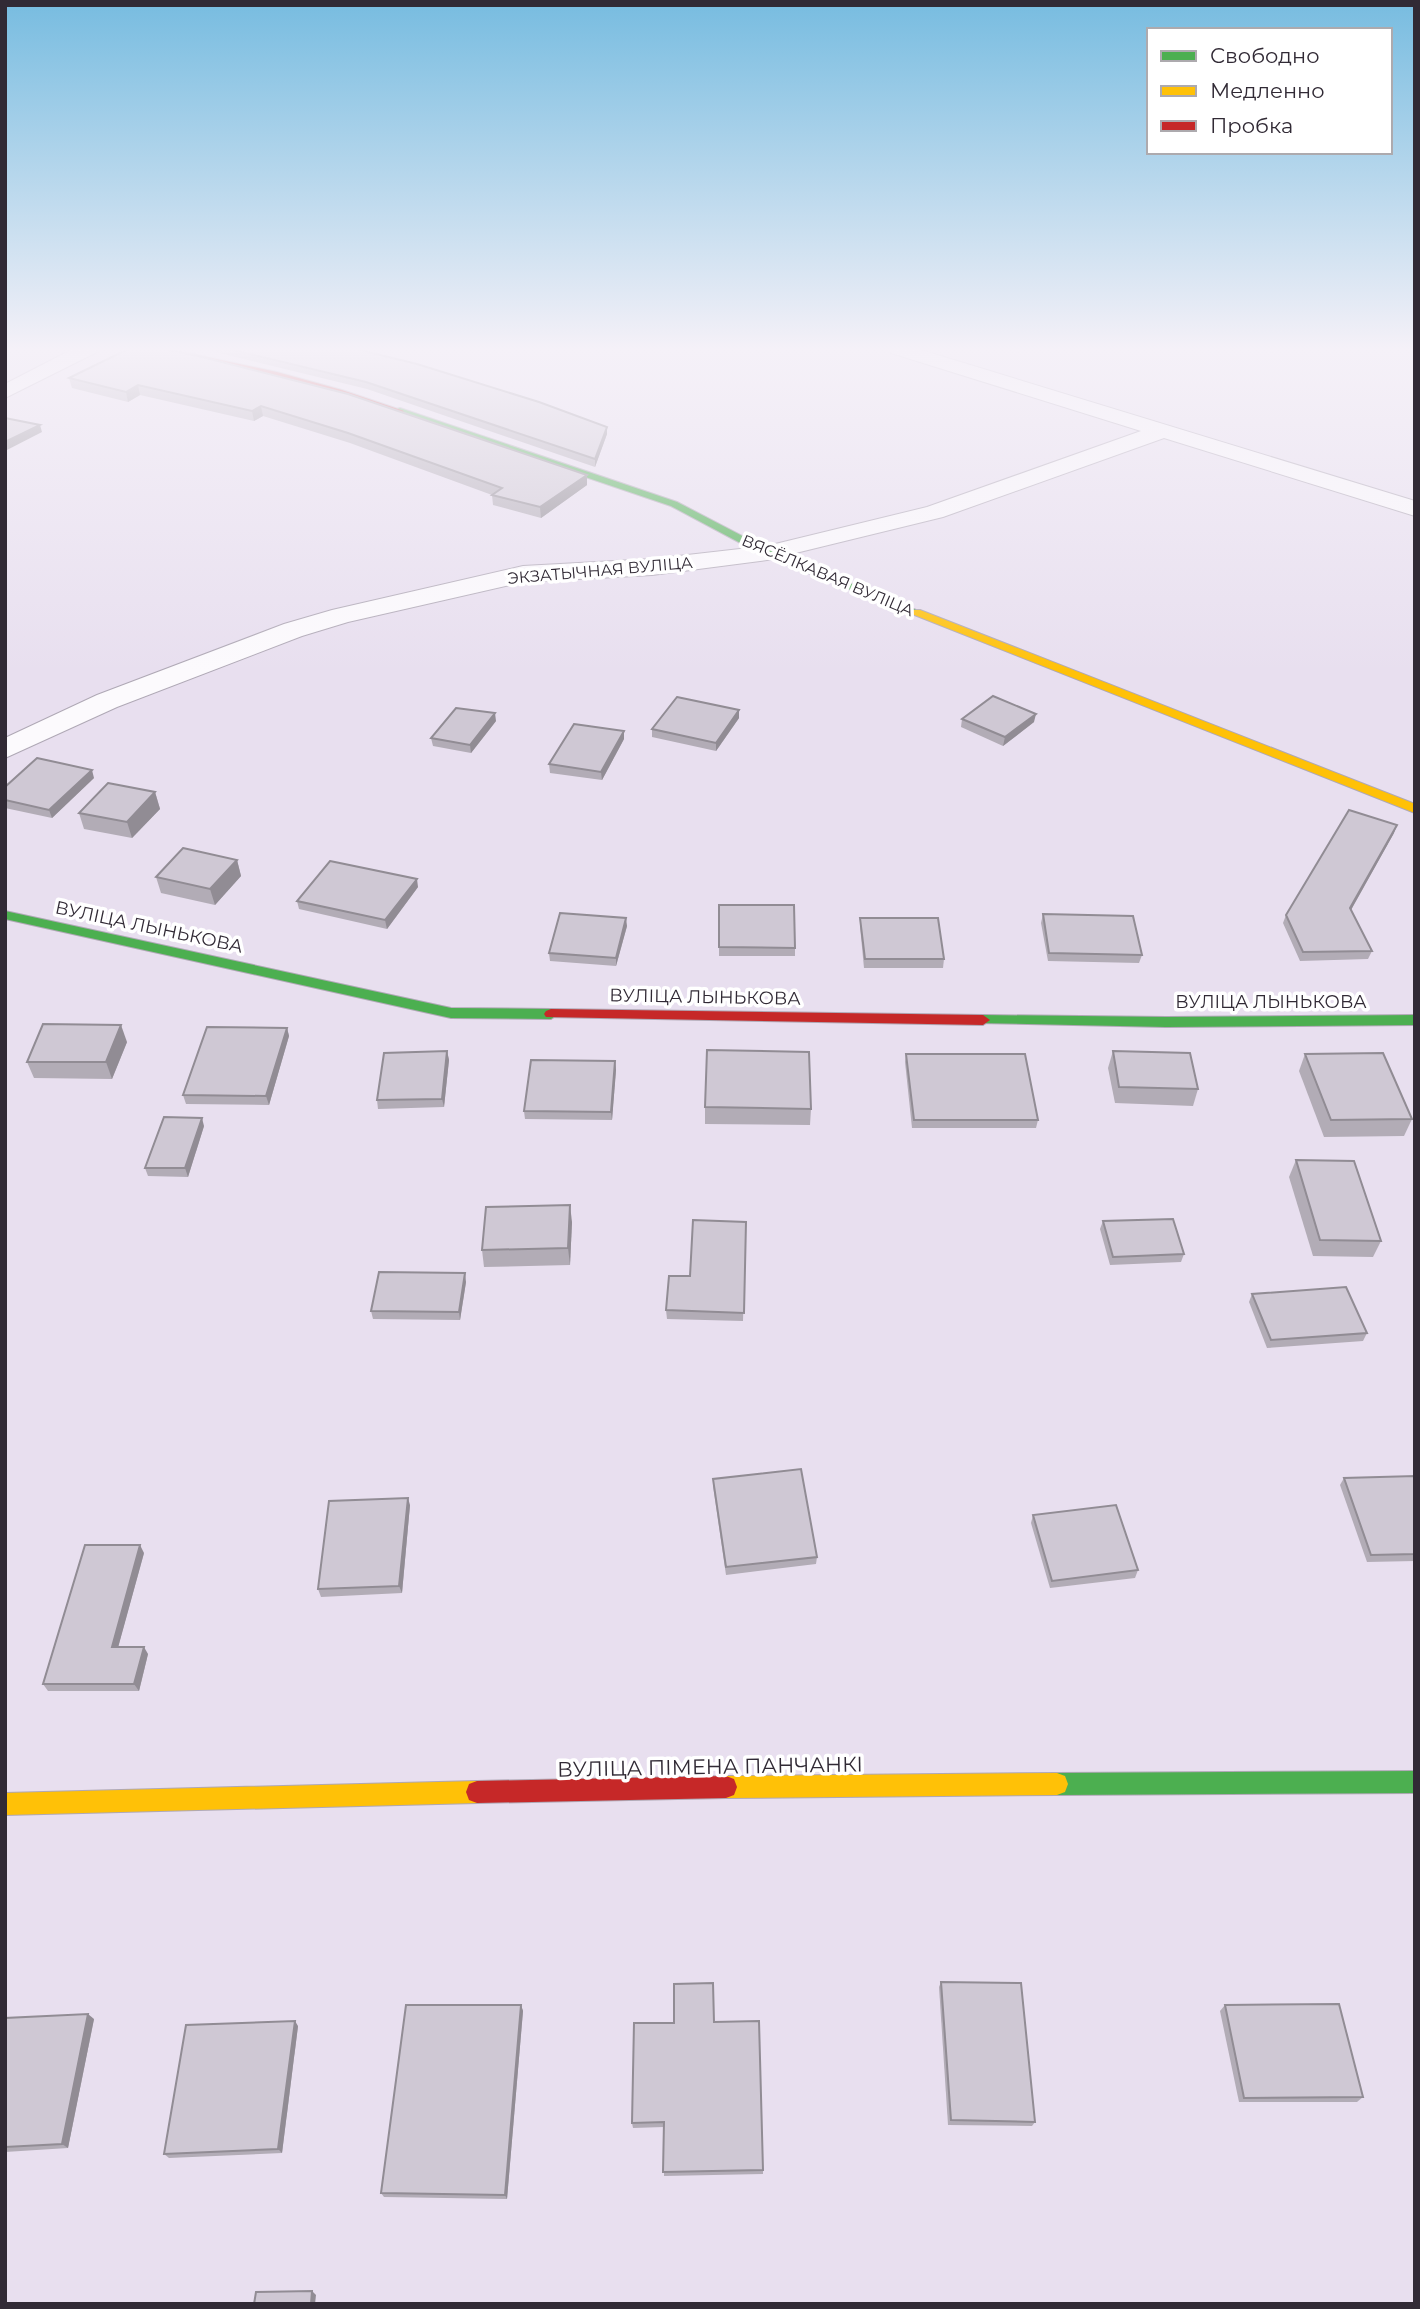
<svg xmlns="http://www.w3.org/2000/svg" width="1420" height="2309" font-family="Montserrat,sans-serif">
	<rect width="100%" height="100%" fill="#e8dfef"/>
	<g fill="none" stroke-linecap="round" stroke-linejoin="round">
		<defs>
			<g id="street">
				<polygon points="73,349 98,349 95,353 5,398 5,384"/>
				<polygon points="888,349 918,349 1415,501 1415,516 1164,438 943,517 767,560 652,575 523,582 348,622 302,636 117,707 5,758 5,738 97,695 284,624 332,610 523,566 652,559 767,546 927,507 1141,431 891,353"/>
			</g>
			<g id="fast">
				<polygon points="400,408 677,502 771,551 921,612 912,614 763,555 671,506 397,413 397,409"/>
				<polygon points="5,911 451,1008 551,1009 558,1014 551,1019 451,1018 5,919"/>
				<polygon points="983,1015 1166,1017 1415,1015 1415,1025 1166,1027 978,1023 976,1020 978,1017"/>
				<polygon points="1415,1771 1415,1793 1057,1795 1049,1792 1046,1784 1049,1776 1057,1773"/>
			</g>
			<g id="slow">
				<polygon points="912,610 920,610 1415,804 1415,813 912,614"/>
				<polygon points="1057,1773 1065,1776 1068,1784 1065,1792 1057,1795 726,1798 718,1795 715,1787 718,1779 726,1776"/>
				<polygon points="477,1781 485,1784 488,1792 485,1800 477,1803 5,1815 5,1793"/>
			</g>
			<g id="jam">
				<polygon points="147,349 183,352 277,372 342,390 404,411 400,414 275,377"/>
				<polygon points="551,1009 983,1015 990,1020 983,1025 546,1017 544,1014 546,1011"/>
				<polygon points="726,1776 734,1779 737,1787 734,1795 726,1798 477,1803 469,1800 466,1792 469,1784 477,1781"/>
			</g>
		</defs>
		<use href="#street" stroke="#afa8b5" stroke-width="2"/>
		<use href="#fast" stroke="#afa8b5" stroke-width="2"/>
		<use href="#slow" stroke="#afa8b5" stroke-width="2"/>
		<use href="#jam" stroke="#afa8b5" stroke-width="2"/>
		<use href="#street" fill="#fcfafd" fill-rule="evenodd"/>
		<use href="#fast" fill="#4caf50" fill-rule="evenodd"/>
		<use href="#slow" fill="#ffc107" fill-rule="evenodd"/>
		<use href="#jam" fill="#c62828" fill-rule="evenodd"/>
	</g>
	<g fill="#b2acb6">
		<polygon points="128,349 587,475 587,485 541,518 493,505 492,495 350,443 263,416 254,421 140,395 128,402 72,388 69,378"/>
		<polygon points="203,349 356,349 607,427 607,434 595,467 367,389"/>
		<polygon points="739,718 716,751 652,737 652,729"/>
		<polygon points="962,719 1034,722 1003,746 961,727"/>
		<polygon points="496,721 471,753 433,746 431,738"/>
		<polygon points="624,739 602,780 550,773 549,764"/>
		<polygon points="94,778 52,818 5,808 5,787"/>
		<polygon points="155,792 160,809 132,838 84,829 79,813"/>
		<polygon points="1394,833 1351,910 1372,951 1368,959 1300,961 1283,923 1286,915"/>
		<polygon points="237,860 241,876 215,905 161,893 156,877"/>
		<polygon points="418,887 387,929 299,909 297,901"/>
		<polygon points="719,905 795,948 795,956 719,956"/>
		<polygon points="1043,914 1142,955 1139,963 1048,961 1041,923"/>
		<polygon points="860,918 944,959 943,968 864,968 860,926"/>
		<polygon points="627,926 616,966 550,961 549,953"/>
		<polygon points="287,1028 289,1036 269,1105 186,1104 183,1095"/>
		<polygon points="127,1042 112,1079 34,1078 27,1062"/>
		<polygon points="447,1051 449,1060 444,1107 378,1109 377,1100"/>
		<polygon points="1113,1051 1198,1089 1193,1106 1115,1103 1108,1068"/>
		<polygon points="906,1054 1038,1120 1036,1128 912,1128 905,1062"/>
		<polygon points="1305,1054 1412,1119 1404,1136 1324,1137 1299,1071"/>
		<polygon points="615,1061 616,1070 612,1120 525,1119 524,1111"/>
		<polygon points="705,1107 811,1109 810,1125 705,1124"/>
		<polygon points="204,1126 188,1177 148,1176 145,1168"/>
		<polygon points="1296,1160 1381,1241 1373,1257 1313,1256 1289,1177"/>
		<polygon points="1103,1221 1184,1254 1181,1262 1110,1265 1100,1229"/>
		<polygon points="572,1222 570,1265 484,1267 482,1250"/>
		<polygon points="746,1222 743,1321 667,1319 666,1310 690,1276"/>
		<polygon points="466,1282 460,1320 373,1319 371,1311"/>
		<polygon points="1252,1294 1367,1333 1363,1341 1267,1348 1249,1302"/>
		<polygon points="1415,1476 1415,1561 1367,1562 1340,1485 1344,1478"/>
		<polygon points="713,1479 817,1557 816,1564 726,1575 713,1486"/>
		<polygon points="410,1505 402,1593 321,1597 318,1589"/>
		<polygon points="1033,1515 1138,1570 1135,1578 1050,1588 1031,1523"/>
		<polygon points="144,1553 118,1647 148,1654 139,1691 48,1691 43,1684"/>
		<polygon points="941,1982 1035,2122 1032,2126 948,2125 939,1987"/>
		<polygon points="521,2005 523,2011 507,2199 384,2197 381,2193"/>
		<polygon points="1225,2005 1363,2097 1357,2102 1239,2102 1220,2011"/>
		<polygon points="5,2018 94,2019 68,2148 5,2152"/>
		<polygon points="714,2022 763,2170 763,2174 664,2176 664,2127 633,2128 632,2123 674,2023"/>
		<polygon points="298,2026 282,2153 169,2158 164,2154"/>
	</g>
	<g fill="#918c94">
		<polygon points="138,385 140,395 128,402 126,392"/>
		<polygon points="261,406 263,416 254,421 252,411"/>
		<polygon points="40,425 42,432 5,451 5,442"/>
		<polygon points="607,427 607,434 595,467 595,459"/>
		<polygon points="587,475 587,485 541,518 540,507"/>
		<polygon points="739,710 739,718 716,751 716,743"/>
		<polygon points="495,713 496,721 471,753 470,745"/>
		<polygon points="1036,714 1034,722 1003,746 1005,737"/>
		<polygon points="624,731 624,739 602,780 601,772"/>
		<polygon points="92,770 94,778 52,818 49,810"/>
		<polygon points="155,792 160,809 132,838 127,822"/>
		<polygon points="1397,825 1394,833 1347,917 1350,908"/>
		<polygon points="237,860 241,876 215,905 210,889"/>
		<polygon points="417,879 418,887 387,929 385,920"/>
		<polygon points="626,918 627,926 616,966 616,958"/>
		<polygon points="121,1025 127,1042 112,1079 106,1062"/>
		<polygon points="287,1028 289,1036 269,1105 266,1096"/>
		<polygon points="447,1051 449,1060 444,1107 442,1099"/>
		<polygon points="615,1061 616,1070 612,1120 611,1112"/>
		<polygon points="202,1118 204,1126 188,1177 185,1168"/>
		<polygon points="570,1205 572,1222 570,1265 568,1248"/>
		<polygon points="465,1273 466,1282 460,1320 459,1312"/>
		<polygon points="408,1498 410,1505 402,1593 399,1586"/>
		<polygon points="140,1545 144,1553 116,1655 112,1647"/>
		<polygon points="144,1647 148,1654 139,1691 134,1684"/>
		<polygon points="521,2005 523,2011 507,2199 505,2195"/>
		<polygon points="88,2014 94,2019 68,2148 62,2144"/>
		<polygon points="295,2021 298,2026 282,2153 278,2149"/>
		<polygon points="312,2291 316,2295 315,2304 311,2304"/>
	</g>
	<g fill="#cfc8d4" stroke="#918c94" stroke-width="2">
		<polygon points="128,349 164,349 198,356 348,394 587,475 540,507 492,495 502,488 348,433 261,406 252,411 138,385 126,392 69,378"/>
		<polygon points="229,349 356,349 417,364 539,402 607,427 595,459 366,382"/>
		<polygon points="5,418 40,425 5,442"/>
		<polygon points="993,696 1036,714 1005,737 962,719"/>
		<polygon points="677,697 739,710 716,743 652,729"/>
		<polygon points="456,708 495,713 470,745 431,738"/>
		<polygon points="574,724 624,731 601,772 549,764"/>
		<polygon points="37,758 92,770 49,810 5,800 5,787"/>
		<polygon points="108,783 155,792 127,822 79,813"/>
		<polygon points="1349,810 1397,825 1350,908 1372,951 1303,952 1286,915"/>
		<polygon points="183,848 237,860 210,889 156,877"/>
		<polygon points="330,861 417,879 385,920 297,901"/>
		<polygon points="719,905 794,905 795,948 719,947"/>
		<polygon points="560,913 626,918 616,958 549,953"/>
		<polygon points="1043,914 1133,916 1142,955 1049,953"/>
		<polygon points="860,918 938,918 944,959 865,959"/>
		<polygon points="43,1024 121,1025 106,1062 27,1062"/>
		<polygon points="207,1027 287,1028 266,1096 183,1095"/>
		<polygon points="707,1050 809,1052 811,1109 705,1107"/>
		<polygon points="447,1051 442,1099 377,1100 384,1053"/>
		<polygon points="1113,1051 1190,1053 1198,1089 1119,1087"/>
		<polygon points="1383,1053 1412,1119 1331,1120 1305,1054"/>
		<polygon points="906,1054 1025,1054 1038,1120 914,1120"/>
		<polygon points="531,1060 615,1061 611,1112 524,1111"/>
		<polygon points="164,1117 202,1118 185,1168 145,1168"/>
		<polygon points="1296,1160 1354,1161 1381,1241 1320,1240"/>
		<polygon points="570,1205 568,1248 482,1250 486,1207"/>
		<polygon points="1173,1219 1184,1254 1113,1257 1103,1221"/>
		<polygon points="693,1220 746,1222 744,1313 666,1310 669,1276 690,1276"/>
		<polygon points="379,1272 465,1273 459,1312 371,1311"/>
		<polygon points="1346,1287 1367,1333 1271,1340 1252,1294"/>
		<polygon points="801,1469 817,1557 726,1567 713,1479"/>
		<polygon points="1415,1476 1415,1554 1371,1555 1344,1478"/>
		<polygon points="408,1498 399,1586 318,1589 329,1501"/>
		<polygon points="1116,1505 1138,1570 1052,1581 1033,1515"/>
		<polygon points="85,1545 140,1545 112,1647 144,1647 134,1684 43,1684"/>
		<polygon points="941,1982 1021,1983 1035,2122 951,2120"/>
		<polygon points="713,1983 714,2022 759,2021 763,2170 663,2172 664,2122 632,2123 634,2023 674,2023 674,1984"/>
		<polygon points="1339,2004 1363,2097 1244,2098 1225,2005"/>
		<polygon points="406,2005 521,2005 505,2195 381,2193"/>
		<polygon points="88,2014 62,2144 5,2147 5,2018"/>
		<polygon points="295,2021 278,2149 164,2154 186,2025"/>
		<polygon points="312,2291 311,2304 254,2304 256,2292"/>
	</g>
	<linearGradient id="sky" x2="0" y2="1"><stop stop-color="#77bce0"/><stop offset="0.52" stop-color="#f5f1f8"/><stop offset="1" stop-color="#f5f1f8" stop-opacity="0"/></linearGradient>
	<rect width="1420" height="672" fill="url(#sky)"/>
	<g text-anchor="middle" stroke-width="7" stroke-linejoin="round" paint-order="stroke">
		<g font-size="16" fill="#312a35" stroke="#fff">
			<text transform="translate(600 570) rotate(-5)" y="6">ЭКЗАТЫЧНАЯ ВУЛІЦА</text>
			<text transform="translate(828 575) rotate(23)" y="6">ВЯСЁЛКАВАЯ ВУЛІЦА</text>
		</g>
		<g font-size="18" fill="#312a35" stroke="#fff">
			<text transform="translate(149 927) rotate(12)" y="6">ВУЛІЦА ЛЫНЬКОВА</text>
			<text transform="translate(705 997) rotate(1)" y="6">ВУЛІЦА ЛЫНЬКОВА</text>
			<text x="1271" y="1008">ВУЛІЦА ЛЫНЬКОВА</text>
		</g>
		<g font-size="21" fill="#312a35" stroke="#fff">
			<text transform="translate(710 1767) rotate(-1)" y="7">ВУЛІЦА ПІМЕНА ПАНЧАНКІ</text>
		</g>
	</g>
	<rect width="1420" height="2309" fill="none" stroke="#312a35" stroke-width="14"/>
	<rect x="1147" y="28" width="245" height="126" fill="#ffffff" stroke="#adaaae" stroke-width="2"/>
	<rect x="1161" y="51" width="35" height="10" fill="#4caf50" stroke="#adaaae" stroke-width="2"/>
	<text x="1210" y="63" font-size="21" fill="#312a35">Свободно</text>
	<rect x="1161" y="86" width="35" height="10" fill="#ffc107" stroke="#adaaae" stroke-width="2"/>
	<text x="1210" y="98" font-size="21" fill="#312a35">Медленно</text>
	<rect x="1161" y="121" width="35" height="10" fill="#c62828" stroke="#adaaae" stroke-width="2"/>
	<text x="1210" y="133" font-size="21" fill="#312a35">Пробка</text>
</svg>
